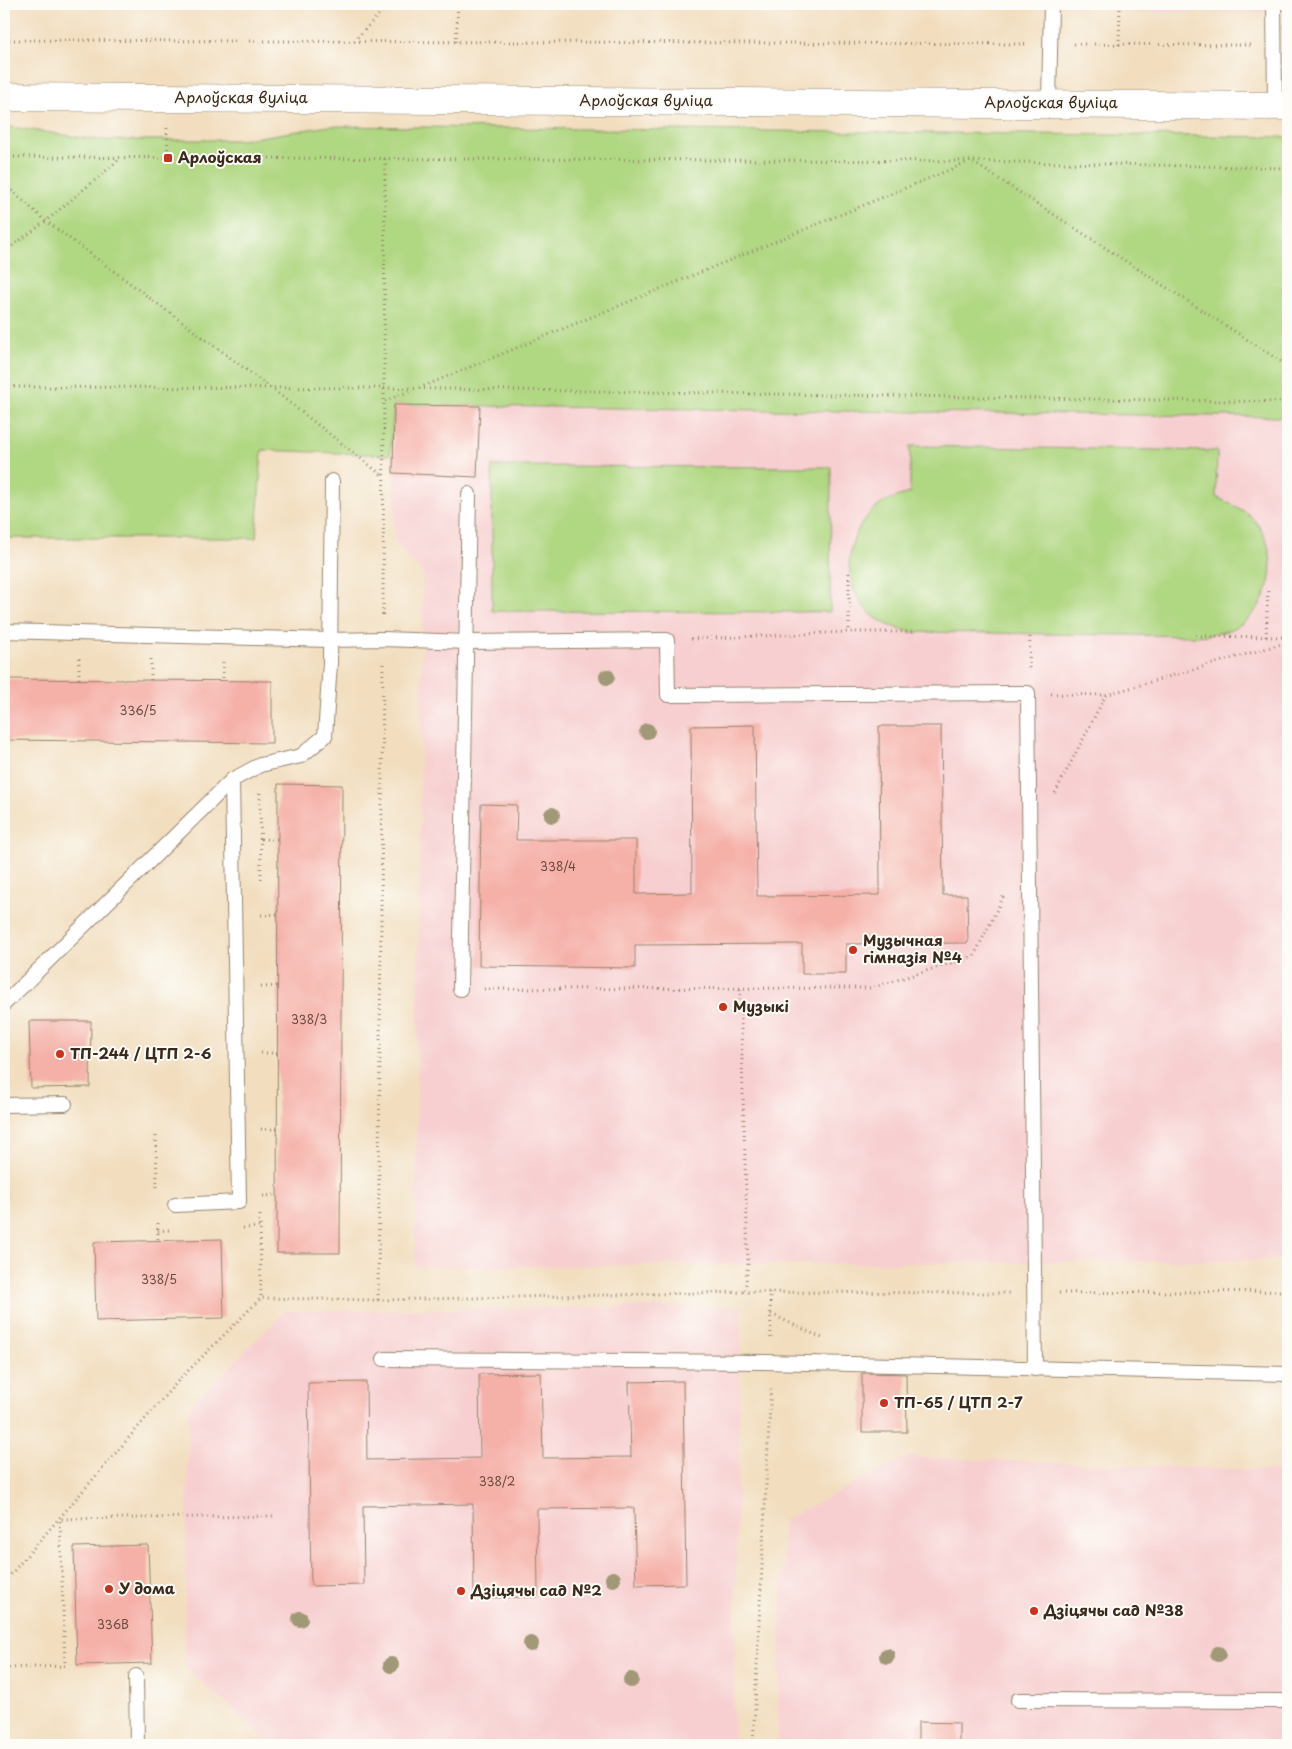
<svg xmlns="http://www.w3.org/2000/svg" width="1292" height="1749" font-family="'Playpen Sans',sans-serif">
	<rect width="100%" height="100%" fill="#fdfcf7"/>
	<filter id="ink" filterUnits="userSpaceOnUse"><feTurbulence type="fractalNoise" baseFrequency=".02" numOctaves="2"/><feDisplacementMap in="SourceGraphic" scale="10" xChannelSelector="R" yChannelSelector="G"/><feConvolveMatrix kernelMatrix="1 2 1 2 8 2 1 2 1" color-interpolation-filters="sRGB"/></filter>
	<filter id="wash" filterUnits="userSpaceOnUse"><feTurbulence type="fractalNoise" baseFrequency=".0096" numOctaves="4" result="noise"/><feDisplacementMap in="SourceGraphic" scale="20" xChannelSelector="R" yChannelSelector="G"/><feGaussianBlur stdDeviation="1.12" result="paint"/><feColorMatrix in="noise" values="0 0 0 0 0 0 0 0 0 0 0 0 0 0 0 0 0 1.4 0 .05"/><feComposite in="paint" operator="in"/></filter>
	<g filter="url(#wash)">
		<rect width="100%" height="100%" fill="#f2debf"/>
		<g fill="#f7cfd0">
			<polygon points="1126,4 1288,4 1288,13 1126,12"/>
			<polygon points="394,405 1288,417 1288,1260 415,1267 423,574 395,543"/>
			<polygon points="741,1306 733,1745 272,1745 184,1666 189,1407 285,1311"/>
			<polygon points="906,1457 1287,1471 1288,1745 777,1745 784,1520"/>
		</g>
		<g fill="#b0d782" stroke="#768050">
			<polygon points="4,126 98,140 241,140 329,126 1288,137 1288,417 394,405 390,455 262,450 256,538 4,538"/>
			<path d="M910,446L1217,451L1216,497C1230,504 1245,509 1255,521C1281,552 1274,602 1241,624C1227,633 1212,635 1196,636L913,632C898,629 883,625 871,614C835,581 846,522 888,500C895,497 903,495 910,493Z"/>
			<polygon points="492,466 831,467 830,612 492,611"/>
		</g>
		<g id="blocks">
			<g fill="#f5b0a8">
				<polygon points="918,4 933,4 931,7 920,6"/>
				<polygon points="394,405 480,406 477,477 393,473"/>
				<polygon points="4,679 272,681 272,743 4,740"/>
				<polygon points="755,725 757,896 880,895 879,726 941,726 943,895 967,895 968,943 846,944 846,974 802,974 802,944 635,945 635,968 479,966 481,804 517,805 516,840 636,840 636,894 692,893 691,726"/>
				<polygon points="278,784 342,785 340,1253 277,1253"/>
				<polygon points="29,1021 91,1021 90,1087 31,1088"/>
				<polygon points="222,1239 224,1318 96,1321 94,1242"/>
				<polygon points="541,1373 543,1458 631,1457 629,1382 683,1381 686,1584 636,1585 634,1508 537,1509 538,1597 474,1598 473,1504 363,1506 364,1585 311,1586 308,1383 366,1382 367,1460 480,1458 479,1374"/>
				<polygon points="862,1373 906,1374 907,1432 862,1432"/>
				<polygon points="148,1545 152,1663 77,1665 74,1547"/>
				<polygon points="918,1722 959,1723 959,1745 918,1745"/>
			</g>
		</g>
	</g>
	<g filter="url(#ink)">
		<use href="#blocks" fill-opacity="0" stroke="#96846e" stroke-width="1"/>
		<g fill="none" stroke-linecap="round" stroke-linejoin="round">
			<defs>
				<g id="service">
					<polyline points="1274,4 1275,105"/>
					<polyline points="1049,103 1051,4"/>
					<polyline points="4,631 330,640 383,639 468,642 667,640 668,695 1028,693 1035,1369"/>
					<polyline points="460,989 469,494"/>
					<polyline points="4,1004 232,780 260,765 301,756 325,736 330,663 332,481"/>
					<polyline points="4,1105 65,1104"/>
					<polyline points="175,1205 239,1202 232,780"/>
					<polyline points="384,1359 764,1362 1288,1374"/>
					<polyline points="136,1676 137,1745"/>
					<polyline points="1018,1700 1288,1701"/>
				</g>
				<polyline id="tertiary" points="4,97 1288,106"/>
			</defs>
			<use href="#service" stroke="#96846e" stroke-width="16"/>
			<use href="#tertiary" stroke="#96846e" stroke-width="29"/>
			<g stroke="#96846e" stroke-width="3" stroke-dasharray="1 4" stroke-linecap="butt">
				<polyline points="4,40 1025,44"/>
				<polyline points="354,41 389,4"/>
				<polyline points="456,42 458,4"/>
				<polyline points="1074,44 1250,45"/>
				<polyline points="1119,45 1120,4"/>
				<polyline points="167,128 168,158"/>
				<polyline points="4,157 971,161 1288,168"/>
				<polyline points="4,184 46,221 271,388 383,476"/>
				<polyline points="4,252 46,221 120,159"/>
				<polyline points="4,387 386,388 1288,402"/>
				<polyline points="419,388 971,161 1288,366"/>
				<polyline points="385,401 413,390"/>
				<polyline points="849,573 849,632"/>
				<polyline points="383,615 385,158"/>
				<polyline points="1196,636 1288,637"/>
				<polyline points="1266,637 1268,588"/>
				<polyline points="691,639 849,632 913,632"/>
				<polyline points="8,655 8,679"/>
				<polyline points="79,658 79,680"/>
				<polyline points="223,662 223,681"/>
				<polyline points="1029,668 1030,634"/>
				<polyline points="151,680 151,658"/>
				<polyline points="1051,694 1106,695 1288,642"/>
				<polyline points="260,793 261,879"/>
				<polyline points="1055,793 1106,695"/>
				<polyline points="261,839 278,839"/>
				<polyline points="261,915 278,914"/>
				<polyline points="261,987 278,986"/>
				<polyline points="484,989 871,988 974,956 1004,895"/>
				<polyline points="740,989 748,1263 745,1292"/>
				<polyline points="261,1053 278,1053"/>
				<polyline points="261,1129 278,1129"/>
				<polyline points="156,1136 157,1190"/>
				<polyline points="263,1196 277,1195"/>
				<polyline points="260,1215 261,1298"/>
				<polyline points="158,1223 158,1240"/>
				<polyline points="243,1228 260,1227"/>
				<polyline points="158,1231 170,1230"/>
				<polyline points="770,1292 771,1338"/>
				<polyline points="1059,1293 1288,1291"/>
				<polyline points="378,1300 383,663"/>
				<polyline points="771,1314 822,1338"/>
				<polyline points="4,1582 178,1381 261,1298 378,1300 745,1292 1010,1293"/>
				<polyline points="4,1668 65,1666 60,1519 274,1516"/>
				<polyline points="753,1745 771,1386"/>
			</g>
			<use href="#service" stroke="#fff" stroke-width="14"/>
			<use href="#tertiary" stroke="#fff" stroke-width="28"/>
		</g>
		<g fill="#a19877">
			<circle cx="607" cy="677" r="8"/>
			<circle cx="647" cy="731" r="8"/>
			<circle cx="552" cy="815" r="8"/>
			<circle cx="613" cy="1579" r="8"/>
			<circle cx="300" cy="1619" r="8"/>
			<circle cx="531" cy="1644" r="8"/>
			<circle cx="1218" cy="1654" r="8"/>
			<circle cx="887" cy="1656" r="8"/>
			<circle cx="391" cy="1665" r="8"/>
			<circle cx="631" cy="1680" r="8"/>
		</g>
	</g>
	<g fill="#c8321e" stroke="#fdfcf7" stroke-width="2">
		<rect x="163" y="153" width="10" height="10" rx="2.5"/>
		<circle cx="853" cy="950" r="5"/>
		<circle cx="723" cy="1007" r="5"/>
		<circle cx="60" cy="1054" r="5"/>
		<circle cx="884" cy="1403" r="5"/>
		<circle cx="109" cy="1589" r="5"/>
		<circle cx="461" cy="1591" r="5"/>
		<circle cx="1034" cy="1611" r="5"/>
	</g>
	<g text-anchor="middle" stroke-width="4" stroke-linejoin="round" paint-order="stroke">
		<g font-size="12" fill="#6a4c40">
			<text x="138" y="715">336/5</text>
			<text x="558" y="871">338/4</text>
			<text x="309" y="1024">338/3</text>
			<text x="159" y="1284">338/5</text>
			<text x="497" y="1486">338/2</text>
			<text x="113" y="1629">336В</text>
		</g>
		<g font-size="15" fill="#3b2a1e" stroke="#fdfcf7">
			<text x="241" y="103">Арлоўская вуліца</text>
			<text x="646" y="106">Арлоўская вуліца</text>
			<text x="1051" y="108">Арлоўская вуліца</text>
		</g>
		<g font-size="15" font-weight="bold" fill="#3b2a1e" stroke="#fdfcf7" text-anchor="start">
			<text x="178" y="163">Арлоўская</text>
			<text x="863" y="946">Музычная<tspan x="863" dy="17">гімназія №4</tspan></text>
			<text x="733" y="1012">Музыкі</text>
			<text x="70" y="1059">ТП-244 / ЦТП 2-6</text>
			<text x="894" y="1408">ТП-65 / ЦТП 2-7</text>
			<text x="119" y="1594">У дома</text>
			<text x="471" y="1596">Дзіцячы сад №2</text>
			<text x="1044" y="1616">Дзіцячы сад №38</text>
		</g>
	</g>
	<rect width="1292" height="1749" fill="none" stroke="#fdfcf7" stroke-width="20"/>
</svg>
